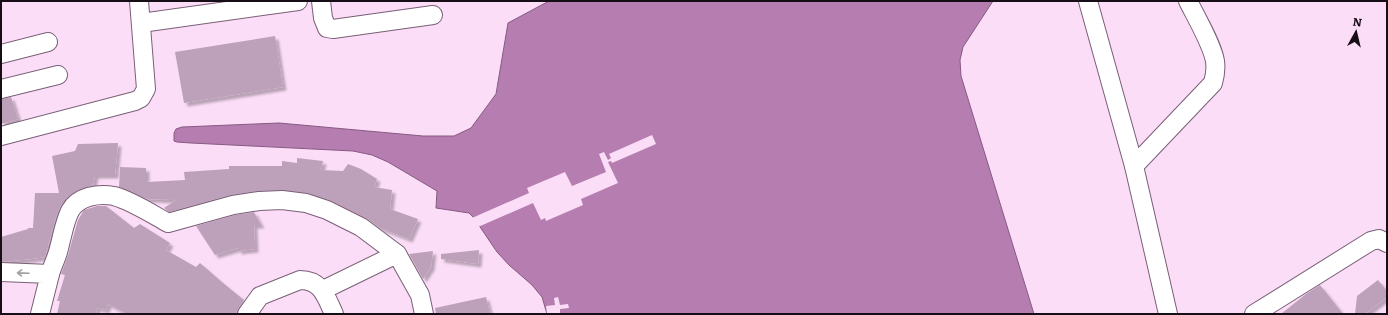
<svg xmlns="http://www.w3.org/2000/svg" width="1388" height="315" font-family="Literata,serif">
	<defs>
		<filter id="shadow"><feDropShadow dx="3.5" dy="3.5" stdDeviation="1" flood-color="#0004"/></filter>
	</defs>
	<rect width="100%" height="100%" fill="#fcddf8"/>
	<polygon fill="#b67db0" stroke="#865b82" points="549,1 993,1 963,47 960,60 961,76 1034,314 547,314 542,297 532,285 509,265 497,252 474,218 469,213 436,208 437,191 388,162 372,155 353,151 191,143 177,142 174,141 174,133 176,129 182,127 279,123 423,136 454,136 471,128 496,94 508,23"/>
	<g fill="#fcddf8">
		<polygon points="652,135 656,144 612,163 611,161 608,162 618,183 581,199 583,205 546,221 545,218 541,220 533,203 478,227 472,218 529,193 527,188 565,172 572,186 606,172 599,154 604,152 608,160 611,158 609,154"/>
		<polygon points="558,297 560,305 568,304 569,308 560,309 560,314 547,314 546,306 555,305 554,298"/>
	</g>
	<g fill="#bda0b9" filter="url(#shadow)">
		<polygon points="275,36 283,87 184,103 175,52"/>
		<polygon points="11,97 18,119 1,124 1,99"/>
		<polygon points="118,143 115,175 95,175 93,185 78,190 65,200 60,207 56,217 45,257 31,259 1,262 1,237 28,229 28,228 33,228 35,193 59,193 52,156 75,151 78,144"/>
		<polygon points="297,158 323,161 321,170 343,171 348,164 361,169 377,179 374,187 392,190 390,209 418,219 409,239 380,228 366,218 332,201 307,193 282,190 257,191 230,195 169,212 164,208 176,200 148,199 119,187 120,167 146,168 146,182 185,180 184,172 229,169 229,166 282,166 282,161 297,163"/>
		<polygon points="97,206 106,206 134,228 140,224 170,243 166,250 196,267 200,263 223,283 244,300 235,314 127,314 108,304 106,310 97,308 96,314 57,314 60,301 57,301 65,275 61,274 68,255 78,220 84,210"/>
		<polygon points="254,212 261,225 254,225 255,249 238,251 238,248 215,255 196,226 235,215"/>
		<polygon points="479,250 478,264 441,259 441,254"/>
		<polygon points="433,251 431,267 423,279 409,254"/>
		<polygon points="1378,280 1387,291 1387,297 1365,314 1355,314 1357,296"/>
		<polygon points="1320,285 1343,314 1281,314 1306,294"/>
		<polygon points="486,297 490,314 436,314 435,308"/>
	</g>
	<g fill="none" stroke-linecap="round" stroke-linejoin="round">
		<defs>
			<g id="minor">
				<polyline points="321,1 323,18 327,28 333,29 433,15"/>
				<polyline points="1088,1 1134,166 1168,314"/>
				<polyline points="141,23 298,1"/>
				<polyline points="1,54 48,42"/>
				<polyline points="1,89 58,75"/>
				<polyline points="1,136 135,101 141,98 146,89 139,1"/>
				<path d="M1134,166L1213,83C1215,76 1216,68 1215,61C1212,44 1196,17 1188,1"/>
				<polyline points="1,272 50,274 40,314"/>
				<path d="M50,274C52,267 56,259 58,252C62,238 64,223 70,211C78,196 99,193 114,196C132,201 152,214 168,223L233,205L259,201L282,200L306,203L327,210L361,227L397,254L420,295L424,314"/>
				<polyline points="323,290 397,254"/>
				<path d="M247,314L260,296L300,280C322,280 326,297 334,314"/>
				<polyline points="1254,314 1371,241 1379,239 1387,243"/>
			</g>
		</defs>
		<use href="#minor" stroke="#795f76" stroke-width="20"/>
		<use href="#minor" stroke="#fff" stroke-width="18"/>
	</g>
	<defs><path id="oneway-shaft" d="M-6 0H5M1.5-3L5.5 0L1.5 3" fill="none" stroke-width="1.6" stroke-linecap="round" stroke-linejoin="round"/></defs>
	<use stroke="#a29ea2" href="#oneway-shaft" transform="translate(23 273) rotate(-178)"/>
	<rect width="1388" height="315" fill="none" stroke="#170d16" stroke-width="4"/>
	<g transform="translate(1356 32) rotate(8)" stroke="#fcddf8" stroke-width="3" paint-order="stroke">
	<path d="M0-3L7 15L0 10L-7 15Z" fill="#170d16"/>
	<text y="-6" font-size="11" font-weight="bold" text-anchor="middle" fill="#170d16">N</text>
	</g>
</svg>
